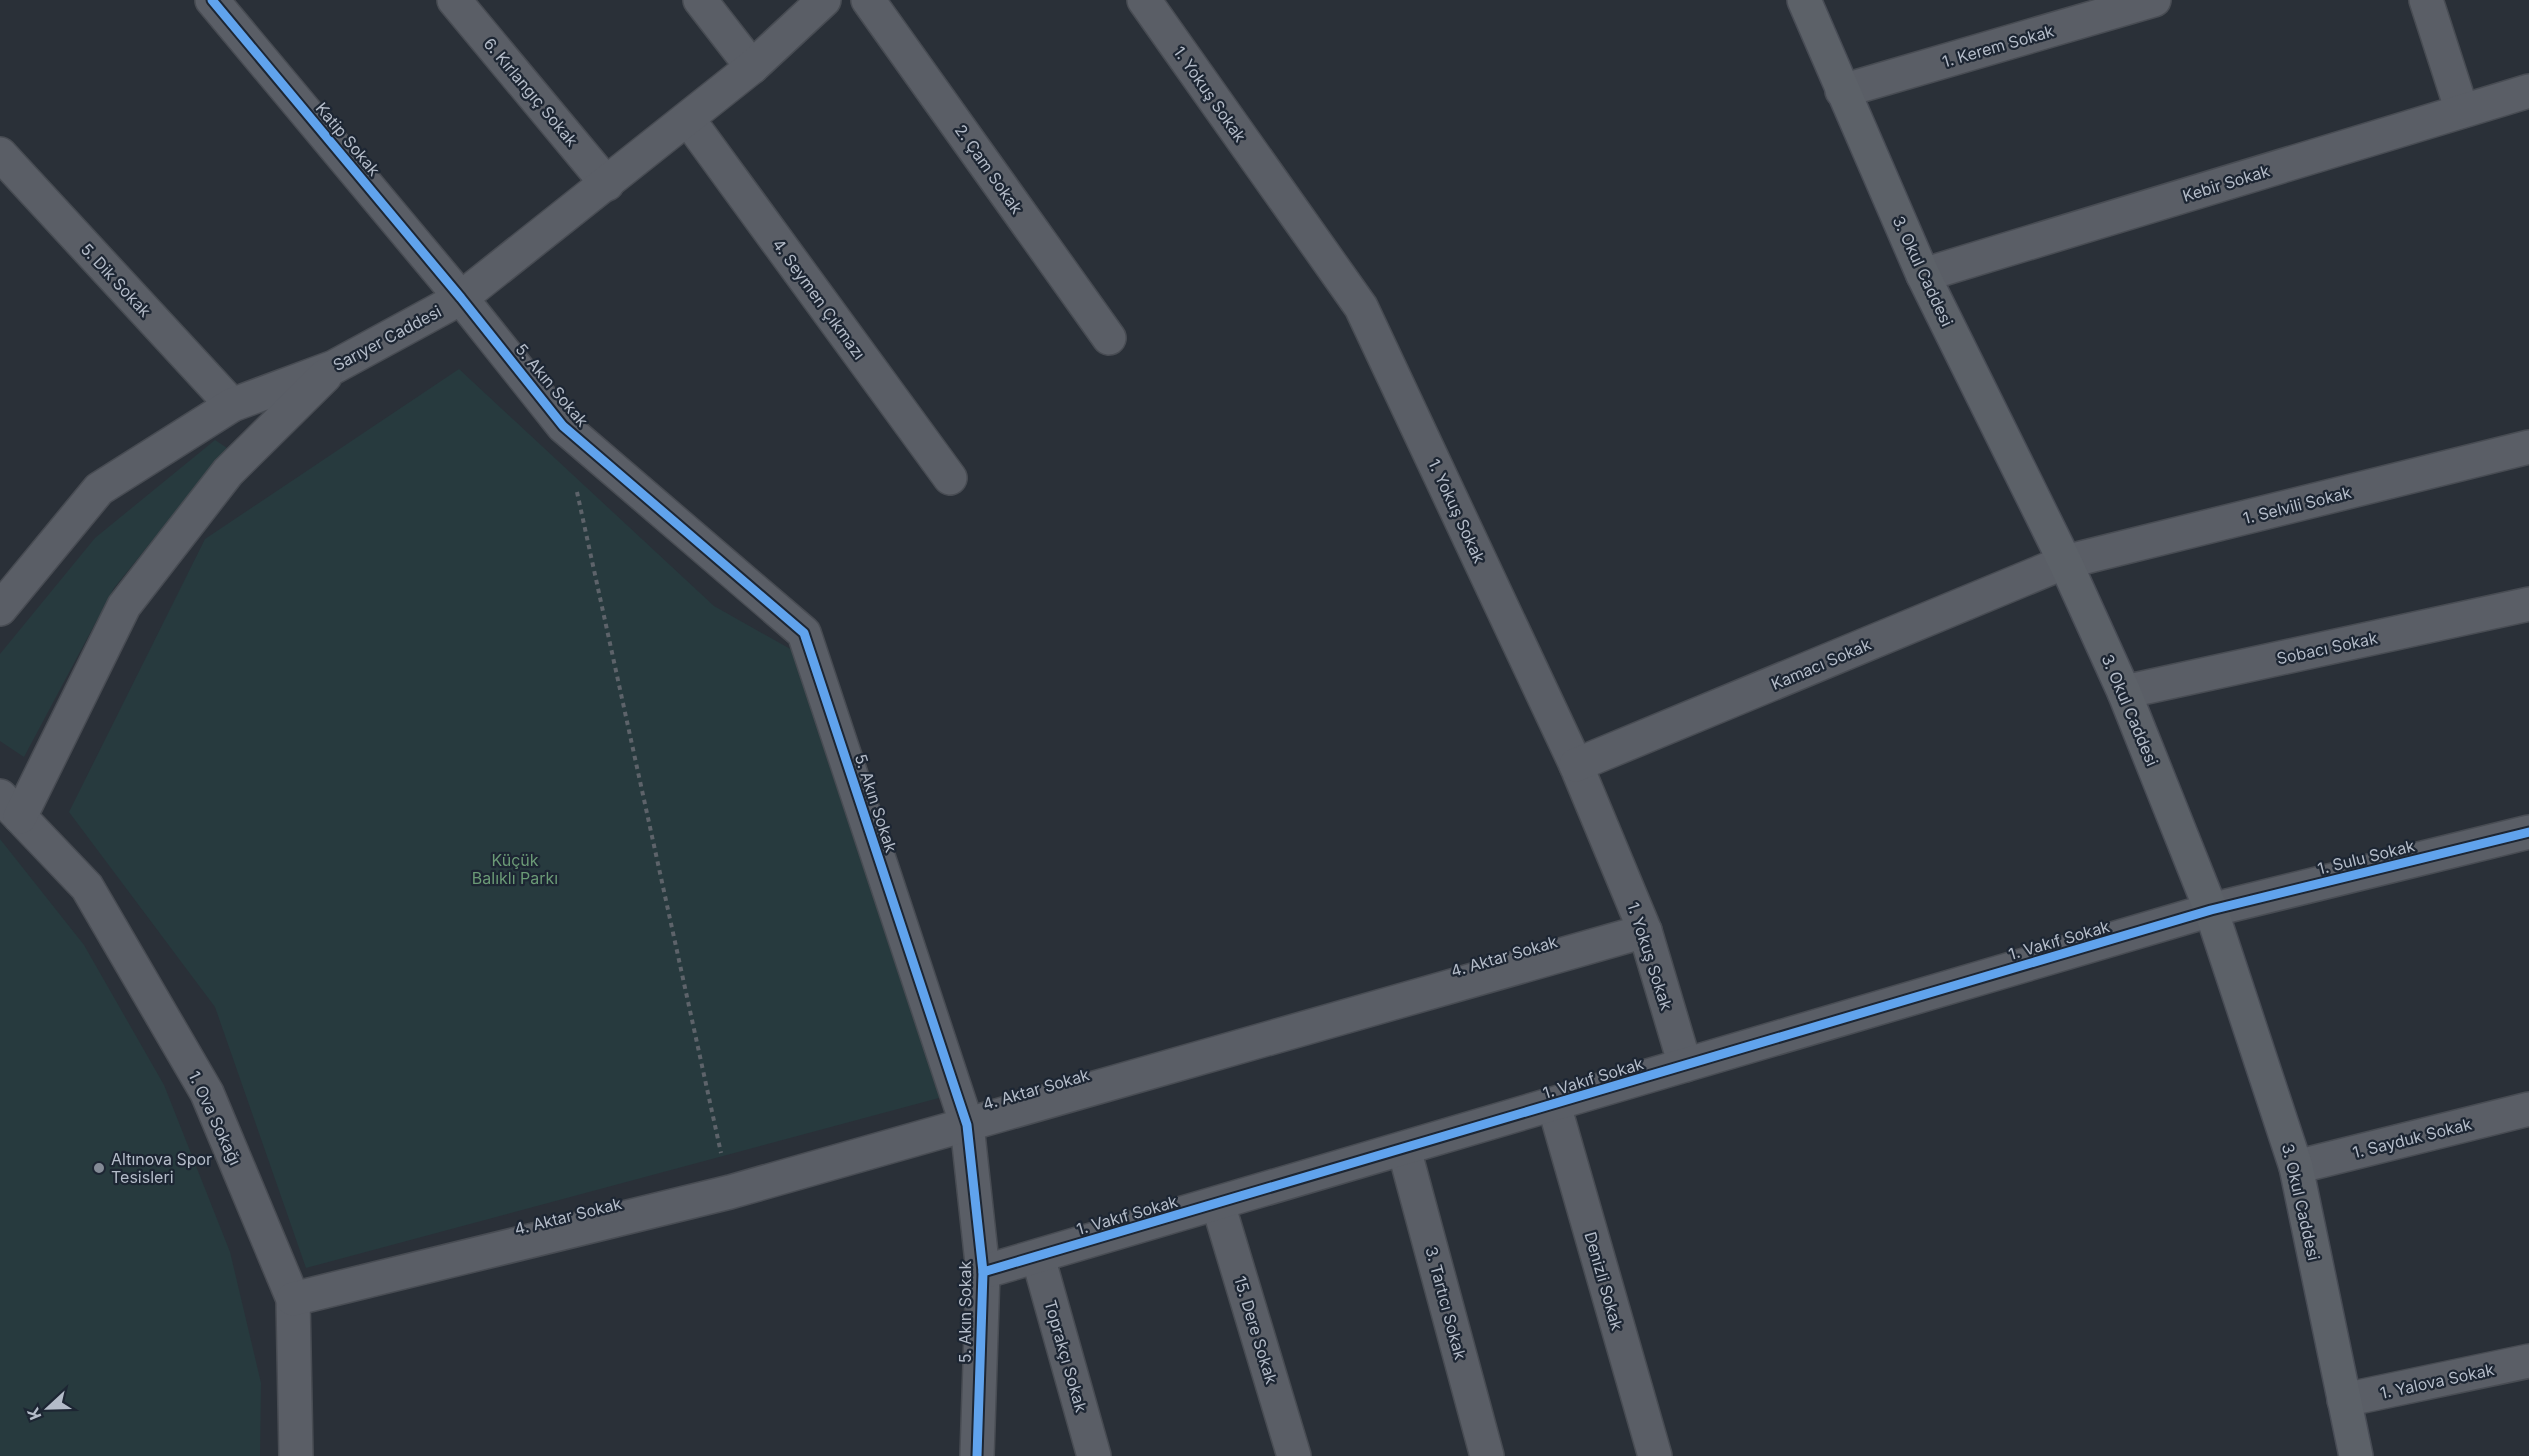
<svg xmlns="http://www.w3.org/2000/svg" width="2529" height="1456" font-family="Inter,sans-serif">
	<rect width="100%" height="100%" fill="#2a3038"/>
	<g fill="#273a3e">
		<polygon points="459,369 714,606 794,651 950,1095 306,1268 215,1007 69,812 205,539"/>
		<polygon points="215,440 227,448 114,588 24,757 0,741 0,654 95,538"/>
		<polygon points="0,839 84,945 164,1085 230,1252 261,1383 260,1456 0,1456"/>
	</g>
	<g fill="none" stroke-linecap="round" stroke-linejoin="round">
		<defs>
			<g id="minor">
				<polyline points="212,0 461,298 563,426 804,633 967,1125 983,1272 977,1456"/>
				<polyline points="454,0 607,184"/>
				<polyline points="700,0 752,67"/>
				<polyline points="868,0 1109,338"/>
				<polyline points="1144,0 1361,307 1576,765 1645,931 1685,1065"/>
				<polyline points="2426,0 2462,111"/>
				<polyline points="1842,91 2154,0"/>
				<polyline points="688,119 950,478"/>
				<polyline points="0,154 232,405"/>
				<polyline points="1923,275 2529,91"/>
				<polyline points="0,609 99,489 232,405 334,367 461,298 752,67 824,0"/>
				<polyline points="2124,692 2529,604"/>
				<polyline points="1576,765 2065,562 2529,447"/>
				<polyline points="0,796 87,887 207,1093 293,1299 296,1456"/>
				<polyline points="20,817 124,606 228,472 325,376"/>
				<polyline points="1554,1105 1655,1456"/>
				<polyline points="1404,1149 1487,1456"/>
				<polyline points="2296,1167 2529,1109"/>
				<polyline points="1218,1204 1294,1456"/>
				<polyline points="1038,1257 1094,1456"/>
				<polyline points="983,1272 2211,910 2529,832"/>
				<polyline points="293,1299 730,1192 1645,931"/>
				<polyline points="2344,1400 2529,1361"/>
			</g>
			<polyline id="major" points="1804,0 1923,275 2065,562 2124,692 2211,910 2296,1167 2356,1456"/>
		</defs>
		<use href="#minor" stroke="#484c53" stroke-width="36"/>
		<use href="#major" stroke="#484c55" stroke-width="36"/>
		<polyline stroke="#5d636a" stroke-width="4" stroke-dasharray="4.5 4.5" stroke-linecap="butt" points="577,492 721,1153"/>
		<use href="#minor" stroke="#5a5e66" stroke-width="33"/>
		<use href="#major" stroke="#5c6168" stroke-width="33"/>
		<defs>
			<g id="cycleway">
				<polyline points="212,0 461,298 563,426 804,633 967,1125 983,1272 977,1456"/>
				<polyline points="983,1272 2211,910 2529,832"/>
			</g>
		</defs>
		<use href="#cycleway" stroke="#1d2633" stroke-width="13"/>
		<use href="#cycleway" stroke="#60a3ed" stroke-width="9"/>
	</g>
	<circle fill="#848b96" stroke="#1d2633" stroke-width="2" cx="99" cy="1168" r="6"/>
	<g text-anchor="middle" stroke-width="4.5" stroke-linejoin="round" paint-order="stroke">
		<g font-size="16" fill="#b4bcc9" stroke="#1d2633">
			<text transform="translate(1998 46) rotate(-16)" y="6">1. Kerem Sokak</text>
			<text transform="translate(531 92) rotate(50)" y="6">6. Kırlangıç Sokak</text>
			<text transform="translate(1210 94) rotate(55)" y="6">1. Yokuş Sokak</text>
			<text transform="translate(348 139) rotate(50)" y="6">Katip Sokak</text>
			<text transform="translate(989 169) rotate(55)" y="6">2. Çam Sokak</text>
			<text transform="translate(2226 183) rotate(-17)" y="6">Kebir Sokak</text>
			<text transform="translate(1923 271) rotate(65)" y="6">3. Okul Caddesi</text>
			<text transform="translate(116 280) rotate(47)" y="6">5. Dik Sokak</text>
			<text transform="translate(819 299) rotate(54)" y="6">4. Seymen Çıkmazı</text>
			<text transform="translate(387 338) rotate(-28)" y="6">Sarıyer Caddesi</text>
			<text transform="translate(552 385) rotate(50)" y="6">5. Akın Sokak</text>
			<text transform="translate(2297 505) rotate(-14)" y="6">1. Selvili Sokak</text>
			<text transform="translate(1457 511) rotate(65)" y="6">1. Yokuş Sokak</text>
			<text transform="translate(2327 648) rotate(-12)" y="6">Sobacı Sokak</text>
			<text transform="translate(1821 664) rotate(-23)" y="6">Kamacı Sokak</text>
			<text transform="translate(2130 710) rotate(67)" y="6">3. Okul Caddesi</text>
			<text transform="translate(876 803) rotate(72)" y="6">5. Akın Sokak</text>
			<text transform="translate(2366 857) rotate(-14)" y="6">1. Sulu Sokak</text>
			<text transform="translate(2059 940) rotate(-16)" y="6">1. Vakıf Sokak</text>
			<text transform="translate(1504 956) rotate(-16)" y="6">4. Aktar Sokak</text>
			<text transform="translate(1650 956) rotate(72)" y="6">1. Yokuş Sokak</text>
			<text transform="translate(1593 1078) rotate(-17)" y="6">1. Vakıf Sokak</text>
			<text transform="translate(1036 1089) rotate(-16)" y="6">4. Aktar Sokak</text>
			<text transform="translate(215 1118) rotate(65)" y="6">1. Ova Sokağı</text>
			<text transform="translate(2412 1138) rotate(-14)" y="6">1. Sayduk Sokak</text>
			<text transform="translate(2301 1202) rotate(77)" y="6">3. Okul Caddesi</text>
			<text transform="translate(1127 1215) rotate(-16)" y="6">1. Vakıf Sokak</text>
			<text transform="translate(568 1216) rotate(-14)" y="6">4. Aktar Sokak</text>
			<text transform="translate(1604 1281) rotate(74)" y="6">Denizli Sokak</text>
			<text transform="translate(1446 1303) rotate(75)" y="6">3. Tartıcı Sokak</text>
			<text transform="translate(965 1312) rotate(-90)" y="6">5. Akın Sokak</text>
			<text transform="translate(1256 1330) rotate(73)" y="6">15. Dere Sokak</text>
			<text transform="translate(1066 1356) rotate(74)" y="6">Toprakçı Sokak</text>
			<text transform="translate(2437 1381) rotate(-12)" y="6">1. Yalova Sokak</text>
		</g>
		<g font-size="16" fill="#6b9a76" stroke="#1d2633">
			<text x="515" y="866">Küçük<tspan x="515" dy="18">Balıklı Parkı</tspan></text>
		</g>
		<g font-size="16" fill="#b4bcc9" stroke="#1d2633" text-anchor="start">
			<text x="111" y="1165">Altınova Spor<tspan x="111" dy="18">Tesisleri</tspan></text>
		</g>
	</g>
	<g transform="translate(48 1408) rotate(248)" stroke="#1d2633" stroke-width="4.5" paint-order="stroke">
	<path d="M0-4.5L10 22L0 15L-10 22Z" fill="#b4bcc9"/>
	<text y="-9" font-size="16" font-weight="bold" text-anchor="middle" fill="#b4bcc9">K</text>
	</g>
</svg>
